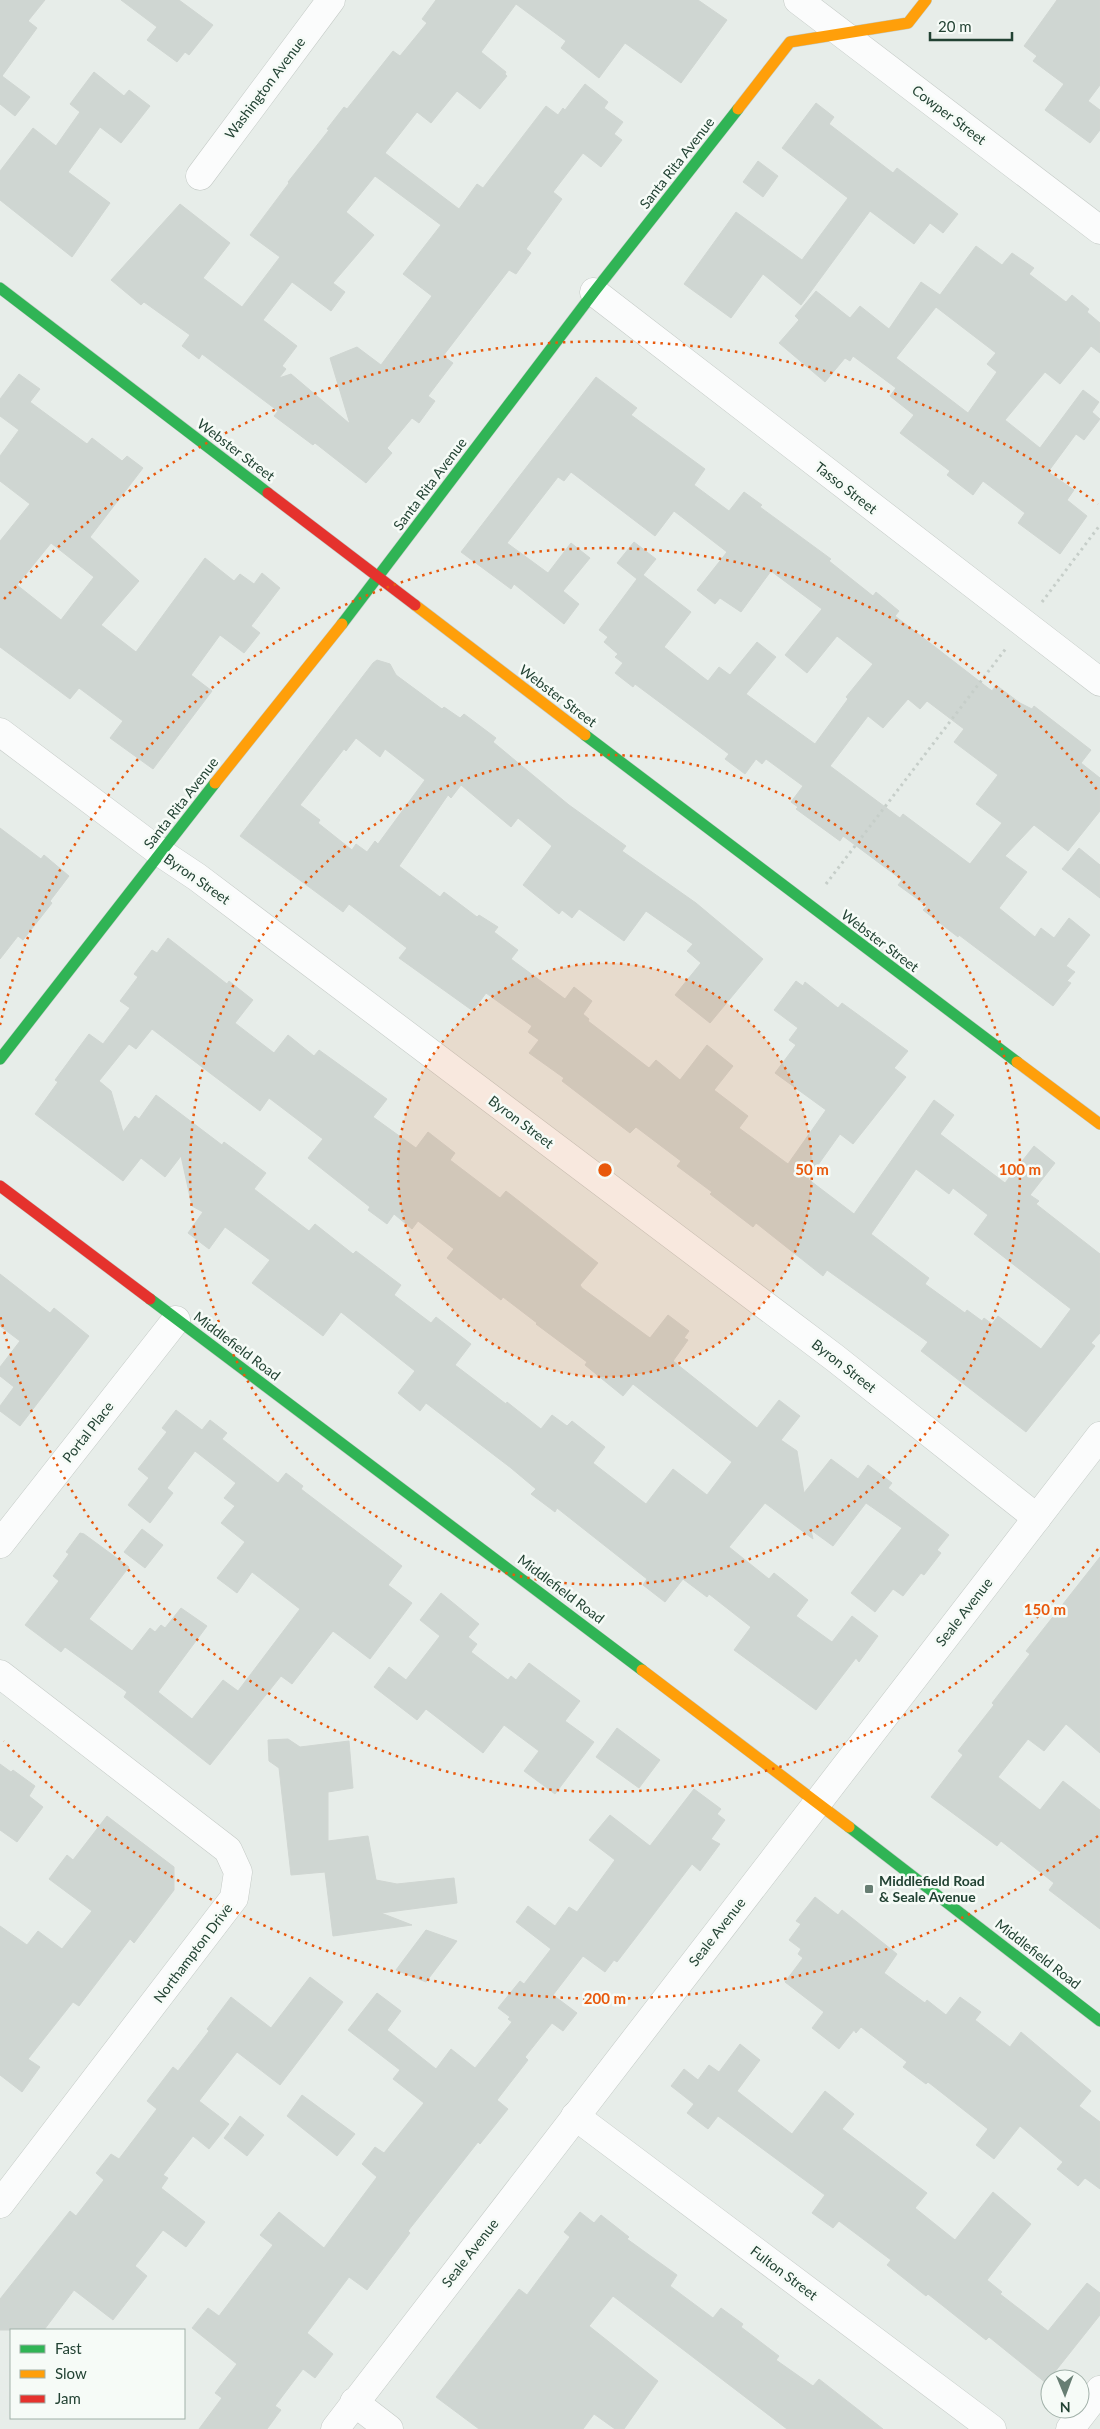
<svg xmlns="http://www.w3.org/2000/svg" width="1100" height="2429" font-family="Lato,sans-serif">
	<rect width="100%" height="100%" fill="#e7ede9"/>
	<g fill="#cfd6d2" stroke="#d0d6d2" fill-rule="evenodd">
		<polygon points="0,0 45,0 28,21 37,28 2,76 30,97 15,116 0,104"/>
		<polygon points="121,0 179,0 213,25 189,55 185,52 177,62 147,40 157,27"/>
		<path d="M436,0H698L727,20L681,83L625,43L599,78L561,48L566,41L516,4L481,52L506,72L505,74L507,76L480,109L457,91L431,123L417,112L385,153L459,209L477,184L483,188L546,106L558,115L563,108L565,110L585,84L608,102L604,108L623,122L614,134L622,140L601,167L583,153L553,192L562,199L526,249L531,253L516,274L509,270L443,356L453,363L428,396L435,401L419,423L412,418L387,448L392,453L366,483L315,443L313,445L274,416L278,411L202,354L199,359L182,346L190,335L144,302L141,305L111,280L180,204L230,243L203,278L242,307L280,257L250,235L289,183L288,182L329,130L327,129L344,107L347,109L393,51L400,56L427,23L422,19ZM375,176L441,225L403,274L432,296L381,365L357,347L330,358L350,424L291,374L279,378L286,369L282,366L297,346L263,320L292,282L331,311L345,292L333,283L374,235L346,212Z"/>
		<polygon points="1057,0 1100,0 1100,85 1088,101 1100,110 1100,130 1090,143 1045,110 1064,84 1033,61 1037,56 1024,46"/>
		<polygon points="94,72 124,96 129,90 150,106 121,143 100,127 68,172 110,203 72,257 0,200 0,171 33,128 56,146 80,112 70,104"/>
		<polygon points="816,103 834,117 829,124 893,173 897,168 958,214 943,233 930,223 914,244 870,211 801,305 763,274 731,318 684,284 736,212 802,260 848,198 782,148"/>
		<polygon points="758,161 778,176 763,197 743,182"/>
		<path d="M976,246L1002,265L1012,253L1034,268L1029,274L1066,302L1072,295L1089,309L1087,312L1100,323V353L1091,346L1060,384L1045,372L1005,420L1040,448L1083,390L1099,402L1092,412L1100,419L1084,440L1076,434L1048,472L1074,490L1067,500L1087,516L1060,554L1018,523L1025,513L983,481L973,495L947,475L950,471L900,433L914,415L890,396L896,388L853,356L850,361L845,358L825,382L779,343L799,320L795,316L816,291L850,318L860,306L889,329L921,282L940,295ZM936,307L996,353L987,364L997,372L968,413L896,358Z"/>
		<path d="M19,374L40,389L30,402L87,444L92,438L122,461L127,456L143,468L90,537L139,581L101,625L136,652L205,558L234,581L240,574L254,584L262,573L280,588L251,626L260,633L244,653L220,635L191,675L212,691L153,769L110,738L123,721L79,688L70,699L0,647V541L30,504L0,481V456L19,430L0,416V399ZM51,543L94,577L61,620L17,585Z"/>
		<path d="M596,377L637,408L631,415L705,469L694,485L729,511L744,492L762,505L760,507L831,559L829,561L873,596L876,592L899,611L895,616L992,691L996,685L1020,703L1032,709L1034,706L1091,750L1081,763L1100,778V811L1068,851L1034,825L1005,856L1027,872L999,908L1035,937L1041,928L1054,938L1069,918L1090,935L1066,966L1075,972L1067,981L1071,983L1053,1006L959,935L958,937L923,910L927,906L898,885L902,880L843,836L840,841L796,809L798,807L791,802L803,786L766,759L762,764L756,759L745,774L725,759L729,754L635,684L633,687L615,673L623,663L615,657L618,654L604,642L608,637L599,630L637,579L617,563L634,542L656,559L643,575L691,612L664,647L708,681L719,667L730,675L757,642L776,657L746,694L815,744L848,699L846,697L873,664L837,636L807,673L785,655L822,609L771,571L741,612L720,598L715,604L697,590L727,552L674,511L655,536L571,472L564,481L558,477L507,543L548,573L571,543L590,558L563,591L579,604L564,624L514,584L511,589L461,552ZM908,699L920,709L927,701L964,729L954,742L998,775L976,804L1002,823L970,864L903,814L900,818L830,766L868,716L883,728Z"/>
		<path d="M377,660L390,664L396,675L442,709L444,707L460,718L464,714L496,738L493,742L569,805L626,846L622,851L696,903L763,959L710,1023L675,995L701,963L687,951L693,944L646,911L624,941L579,909L572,918L562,910L559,914L523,885L552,846L518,818L511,827L461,785L451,798L448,795L399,866L440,897L444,892L477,917L479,915L498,927L494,932L518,950L511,959L565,999L574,987L592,1001L583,1014L589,1019L588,1021L649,1068L656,1060L680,1080L707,1045L733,1066L714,1090L748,1116L739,1128L788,1164L826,1110L775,1073L796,1045L789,1040L798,1028L774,1010L796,981L803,986L805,982L838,1008L842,1003L908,1051L894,1068L906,1077L853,1144L840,1134L808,1179L854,1214L934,1100L954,1115L940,1134L1005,1183L1034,1146L1055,1163L1030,1195L1039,1201L1036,1204L1100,1254V1333L1091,1343L1095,1346L1026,1432L921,1351L928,1342L827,1270L823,1276L756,1223L753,1227L710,1194L712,1192L677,1166L681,1161L636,1127L630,1133L562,1081L564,1078L529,1053L539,1040L528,1032L532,1026L486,993L473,1011L399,958L407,948L349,904L343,912L240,836L373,663ZM356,738L380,757L385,749L425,780L378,844L375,841L367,852L356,844L352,850L318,823L320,820L300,805L344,749L346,751ZM916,1169L949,1194L953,1188L988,1215L974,1234L1071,1309L1041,1349L998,1316L992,1324L984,1318L982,1321L967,1310L965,1313L925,1284L929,1278L871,1234Z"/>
		<polygon points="0,828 41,859 44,855 69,876 50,901 52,903 23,940 18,936 0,959"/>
		<polygon points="1079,848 1100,865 1100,898 1062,869"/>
		<path d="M168,938L227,984L229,981L253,1000L235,1023L274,1053L288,1035L314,1056L319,1050L387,1099L373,1117L416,1148L428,1132L455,1153L450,1160L500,1198L506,1191L598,1263L580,1285L582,1288L650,1338L668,1315L689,1331L684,1338L688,1340L673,1361L757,1428L779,1400L800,1416L781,1440L797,1451L804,1493L831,1459L858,1479L868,1465L892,1483L888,1488L949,1535L937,1550L941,1553L924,1575L921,1573L903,1596L893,1589L875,1612L851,1593L902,1528L866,1503L833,1546L811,1530L813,1539L765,1503L729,1547L769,1579L774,1573L808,1600L796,1616L832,1642L852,1616L878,1636L859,1662L856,1658L816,1710L734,1650L751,1627L709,1594L707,1597L683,1579L665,1602L643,1585L647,1579L557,1508L555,1512L531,1494L536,1489L511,1468L426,1403L420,1411L398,1393L415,1371L341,1312L323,1336L252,1283L270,1260L225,1227L209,1249L188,1233L203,1212L192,1206L181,1156L165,1177L141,1158L123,1181L35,1114L58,1082L55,1080L89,1034L103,1044L130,1008L120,1001L138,977L134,974L152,950L157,953ZM152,1029L260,1111L269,1098L323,1139L308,1158L370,1207L368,1210L387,1224L394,1214L412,1229L418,1221L454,1249L447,1258L501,1300L503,1297L537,1323L536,1324L587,1362L585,1365L623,1396L633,1384L732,1462L707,1495L673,1469L646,1504L593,1463L605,1447L572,1421L567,1426L552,1415L541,1429L507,1402L506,1404L455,1365L471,1344L436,1317L431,1323L394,1295L401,1285L356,1251L353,1254L315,1224L309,1231L254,1189L266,1173L224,1142L222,1145L156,1095L139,1119L135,1116L123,1132L111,1091L99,1081L129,1044L136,1049Z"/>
		<polygon points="0,1274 50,1313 54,1308 89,1336 20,1426 0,1411 0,1406 14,1387 0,1376 0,1367 20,1341 0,1326"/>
		<polygon points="176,1410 202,1430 210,1420 227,1433 222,1439 278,1483 286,1473 303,1486 301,1489 402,1566 388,1585 412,1603 370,1659 333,1631 292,1684 281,1676 210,1765 124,1697 127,1692 65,1647 61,1652 25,1625 59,1581 53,1576 69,1554 66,1552 80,1533 84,1534 129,1567 89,1619 132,1651 150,1628 155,1632 161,1625 165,1628 181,1608 207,1626 158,1692 192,1719 223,1680 238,1691 300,1609 252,1572 237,1593 217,1578 245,1542 221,1523 235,1506 224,1498 236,1483 195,1451 167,1488 173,1493 150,1523 128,1505 149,1478 138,1469 167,1432 162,1428"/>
		<polygon points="142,1529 163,1545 145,1568 124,1552"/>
		<polygon points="1100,1557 1100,1753 1066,1724 1044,1751 1028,1739 998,1777 1040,1810 1063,1781 1100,1810 1100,1929 1049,1890 1054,1883 1001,1841 997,1846 931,1797 963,1755 958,1751 994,1705 992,1703 1030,1654 1026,1651"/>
		<polygon points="441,1593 479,1624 468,1637 477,1644 471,1652 508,1680 511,1676 516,1680 529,1663 580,1701 565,1721 594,1742 555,1794 524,1771 539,1751 504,1725 483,1753 426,1709 417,1720 374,1687 389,1667 406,1680 440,1636 420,1620"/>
		<polygon points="617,1728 660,1760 639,1788 596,1757"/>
		<polygon points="288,1739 300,1747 349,1741 353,1788 328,1792 328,1841 368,1836 376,1880 397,1884 454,1878 457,1903 381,1913 412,1925 333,1936 325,1872 291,1875 279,1768 269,1761 268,1740"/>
		<polygon points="0,1764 11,1772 13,1770 35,1786 29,1796 43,1807 17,1842 0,1830"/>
		<polygon points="694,1789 721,1809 717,1814 725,1820 711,1839 720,1844 700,1871 692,1864 617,1962 614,1960 605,1972 583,1956 553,1995 577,2013 563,2031 552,2023 525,2057 528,2060 497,2100 508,2109 480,2144 478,2142 408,2231 410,2233 367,2290 349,2277 307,2333 333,2354 315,2378 303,2369 275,2406 281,2410 267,2429 199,2429 222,2398 215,2393 237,2364 192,2328 208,2308 219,2316 273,2245 260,2235 279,2212 324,2248 377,2177 362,2164 375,2147 384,2153 424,2103 393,2079 400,2070 348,2030 377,1993 401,2011 387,2030 436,2069 451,2049 475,2068 512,2022 508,2019 510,2017 498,2008 520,1981 524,1984 551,1949 516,1922 528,1906 555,1926 569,1907 577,1912 615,1860 589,1840 610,1815 650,1846"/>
		<polygon points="107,1816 174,1867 174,1890 134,1943 130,1939 79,2006 73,2002 28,2059 40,2067 22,2092 0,2075 0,1926 27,1945 38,1931 62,1949 92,1911 49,1879 67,1855 73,1860"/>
		<polygon points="815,1897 838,1915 842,1910 897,1954 884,1973 925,2003 927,2000 946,2015 960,1997 981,2012 975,2020 1010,2047 1021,2032 1091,2091 1079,2106 1100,2122 1100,2189 1085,2178 1078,2186 1057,2169 1063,2162 1020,2126 994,2159 976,2145 988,2129 928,2082 926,2084 903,2067 907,2062 861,2027 856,2033 854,2030 839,2049 812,2028 824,2012 785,1982 803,1958 798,1954 801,1949 789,1940 801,1924 796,1921"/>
		<polygon points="426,1930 457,1941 426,1982 396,1970"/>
		<polygon points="310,1977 343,2002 280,2085 237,2052 199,2101 229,2124 209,2149 193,2136 163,2175 168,2178 161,2188 205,2222 186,2247 163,2230 135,2266 147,2276 113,2320 74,2290 44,2330 0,2330 0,2299 70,2211 76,2216 104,2180 96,2173 111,2154 119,2159 157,2109 147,2101 173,2067 178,2071 209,2031 207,2029 231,1997 271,2028"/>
		<polygon points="740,2044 760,2060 737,2091 792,2134 825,2091 854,2114 842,2129 927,2193 915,2208 955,2240 993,2192 1031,2224 987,2280 1002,2292 1000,2294 1048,2331 1087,2283 1100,2293 1100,2315 1046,2383 989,2337 986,2340 928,2294 926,2296 887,2265 891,2260 839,2221 833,2228 812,2213 825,2195 718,2116 708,2129 687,2113 694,2104 671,2086 684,2069 698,2080 709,2065 719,2072"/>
		<polygon points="302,2095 355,2134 337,2156 287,2116"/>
		<polygon points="240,2116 264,2135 247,2156 224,2138"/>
		<polygon points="580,2212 594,2223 601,2215 629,2237 627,2239 677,2275 670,2286 713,2318 721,2308 743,2324 741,2327 779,2356 776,2360 813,2386 819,2379 883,2429 787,2429 613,2296 589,2326 658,2381 624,2429 615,2429 594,2414 583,2429 479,2429 436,2397 519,2289 527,2295 570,2237 564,2232"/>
	</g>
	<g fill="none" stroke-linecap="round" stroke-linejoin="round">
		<defs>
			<g id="street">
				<polyline points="798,0 1100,230"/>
				<polyline points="200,176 331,0"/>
				<polyline points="594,292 1100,682"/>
				<polyline points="0,732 161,853 197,877 835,1358 1037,1518"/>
				<polyline points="0,1544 176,1320"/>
				<polyline points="0,1674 228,1850 238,1872 234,1898 0,2204"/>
				<polyline points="575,2116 992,2429"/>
				<polyline points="354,2402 389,2429"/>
				<polyline points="335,2429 1100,1436"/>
				<polyline points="1070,2429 1100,2390"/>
			</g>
			<g id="fast">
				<polyline points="0,288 268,493"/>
				<polyline points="342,624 594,292 738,109"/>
				<polyline points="585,735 1017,1062"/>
				<polyline points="0,1059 215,783"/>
				<polyline points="150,1299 642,1670"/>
				<polyline points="849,1827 1100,2021"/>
			</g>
			<g id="slow">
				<polyline points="738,109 790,42 908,23 926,0"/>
				<polyline points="415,605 585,735"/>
				<polyline points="215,783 342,624"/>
				<polyline points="1017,1062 1100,1124"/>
				<polyline points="642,1670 849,1827"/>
			</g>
			<g id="jam">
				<polyline points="268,493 415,605"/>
				<polyline points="0,1186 150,1299"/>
			</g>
		</defs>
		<use href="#street" stroke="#c4cac6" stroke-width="29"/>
		<use href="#fast" stroke="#c0c9c4" stroke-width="12"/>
		<use href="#slow" stroke="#c0c9c4" stroke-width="12"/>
		<use href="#jam" stroke="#c0c9c4" stroke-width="12"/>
		<g stroke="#c6cec9" stroke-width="3" stroke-dasharray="2.5 4" stroke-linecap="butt">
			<polyline points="1042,602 1100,525"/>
			<polyline points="826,884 1007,647"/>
		</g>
		<use href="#street" stroke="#fbfcfc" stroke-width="28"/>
		<use href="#fast" stroke="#30b455" stroke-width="11"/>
		<use href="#slow" stroke="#ff9f0a" stroke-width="11"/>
		<use href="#jam" stroke="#e5322d" stroke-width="11"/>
	</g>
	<circle cx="605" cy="1170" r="207" fill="#e8590c" fill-opacity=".12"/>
	<g fill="none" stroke="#e8590c" stroke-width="2.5" stroke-dasharray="2.5 5">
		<circle cx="605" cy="1170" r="207"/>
		<circle cx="605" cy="1170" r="415"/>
		<path d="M1098 1549A622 622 0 0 1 0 1315M0 1025A622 622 0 0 1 1098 791"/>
		<path d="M1098 1836A829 829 0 0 1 4 1741M4 599A829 829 0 0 1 1098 504"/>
	</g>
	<rect fill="#677e73" stroke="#f6fbf7" stroke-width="2" x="864" y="1884" width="10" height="10" rx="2.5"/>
	<g text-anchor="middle" stroke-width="5" stroke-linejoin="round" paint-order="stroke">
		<g font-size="14" fill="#224233" stroke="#f6fbf7">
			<text transform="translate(265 88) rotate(-53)" y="5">Washington Avenue</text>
			<text transform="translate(949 115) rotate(37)" y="5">Cowper Street</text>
			<text transform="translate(677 163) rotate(-52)" y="5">Santa Rita Avenue</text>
			<text transform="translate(236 450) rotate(37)" y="5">Webster Street</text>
			<text transform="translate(430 484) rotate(-53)" y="5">Santa Rita Avenue</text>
			<text transform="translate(846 488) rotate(38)" y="5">Tasso Street</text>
			<text transform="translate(558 696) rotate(37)" y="5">Webster Street</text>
			<text transform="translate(181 803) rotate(-52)" y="5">Santa Rita Avenue</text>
			<text transform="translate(197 879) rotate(35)" y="5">Byron Street</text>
			<text transform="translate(880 941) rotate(37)" y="5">Webster Street</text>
			<text transform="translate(521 1122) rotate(37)" y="5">Byron Street</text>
			<text transform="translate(237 1346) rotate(37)" y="5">Middlefield Road</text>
			<text transform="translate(844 1366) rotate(38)" y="5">Byron Street</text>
			<text transform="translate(88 1432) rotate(-52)" y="5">Portal Place</text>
			<text transform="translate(561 1589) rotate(37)" y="5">Middlefield Road</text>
			<text transform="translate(964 1612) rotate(-52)" y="5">Seale Avenue</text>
			<text transform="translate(717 1932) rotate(-52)" y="5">Seale Avenue</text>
			<text transform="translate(193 1953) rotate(-53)" y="5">Northampton Drive</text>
			<text transform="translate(1038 1954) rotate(38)" y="5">Middlefield Road</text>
			<text transform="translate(470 2253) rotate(-52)" y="5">Seale Avenue</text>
			<text transform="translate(784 2273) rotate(37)" y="5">Fulton Street</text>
		</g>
		<g font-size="14" font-weight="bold" fill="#224233" stroke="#f6fbf7" text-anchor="start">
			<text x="879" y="1886">Middlefield Road<tspan x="879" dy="16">&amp; Seale Avenue</tspan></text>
		</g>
	</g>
	<circle cx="605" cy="1170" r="8" fill="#e8590c" stroke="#f6fbf7" stroke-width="2.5"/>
	<g font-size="15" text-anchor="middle" font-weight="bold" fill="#e8590c" stroke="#f6fbf7" stroke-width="5" stroke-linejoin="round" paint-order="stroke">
		<text x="812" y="1175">50 m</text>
		<text x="1020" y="1175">100 m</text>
		<text x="1045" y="1615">150 m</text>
		<text x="605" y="2004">200 m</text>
	</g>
	<rect x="10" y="2329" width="175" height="90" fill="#f6fbf7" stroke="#a1b1a9"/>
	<rect x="20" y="2345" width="25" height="8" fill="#30b455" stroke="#a1b1a9"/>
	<text x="55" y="2354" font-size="15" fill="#224233">Fast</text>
	<rect x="20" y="2370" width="25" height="8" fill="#ff9f0a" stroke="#a1b1a9"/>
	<text x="55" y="2379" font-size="15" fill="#224233">Slow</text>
	<rect x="20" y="2395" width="25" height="8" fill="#e5322d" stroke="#a1b1a9"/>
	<text x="55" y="2404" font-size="15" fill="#224233">Jam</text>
	<g transform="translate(1065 2394) rotate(179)"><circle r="24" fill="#f6fbf7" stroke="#a1b1a9"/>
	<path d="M0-4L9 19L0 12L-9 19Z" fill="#677e73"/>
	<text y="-8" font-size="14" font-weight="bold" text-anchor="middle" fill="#224233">N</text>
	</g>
	<path d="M930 32v8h82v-8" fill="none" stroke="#224233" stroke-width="2.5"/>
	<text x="938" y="32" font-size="15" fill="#224233" stroke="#f6fbf7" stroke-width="4" paint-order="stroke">20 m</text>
</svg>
